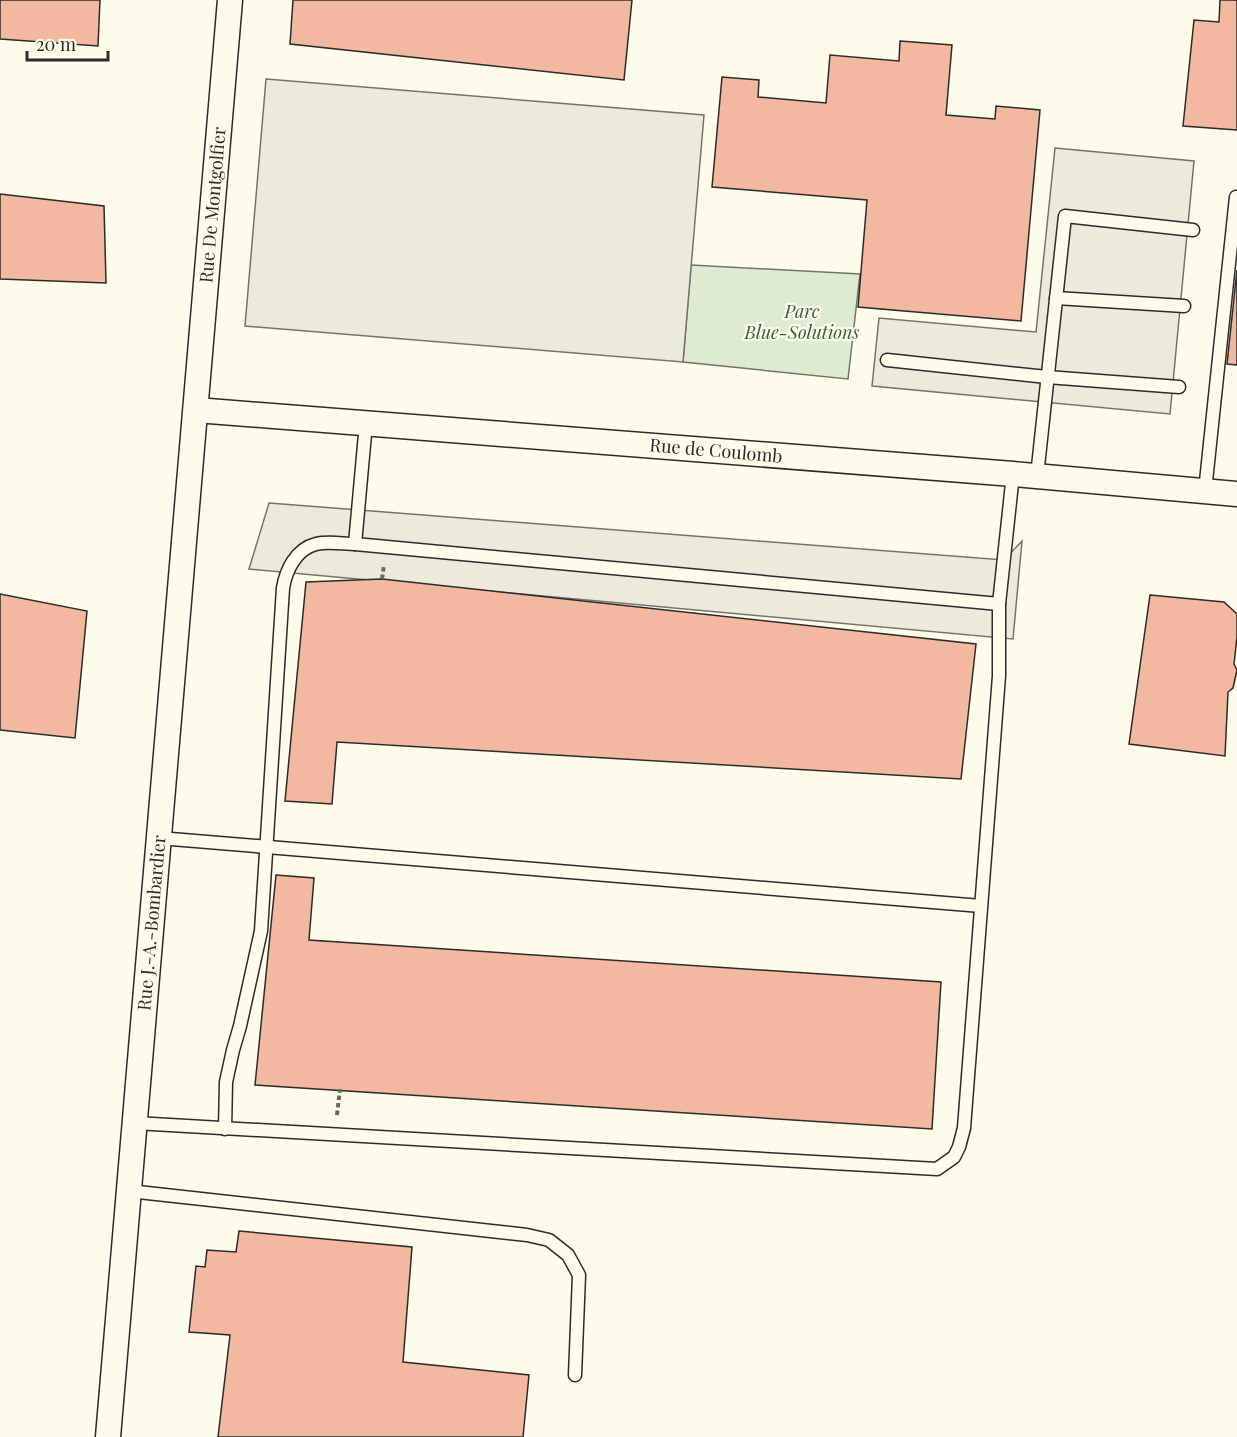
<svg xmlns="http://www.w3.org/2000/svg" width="1237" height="1437" font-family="'Playfair Display',serif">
	<rect width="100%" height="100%" fill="#fdfbea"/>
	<polygon fill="#deebd1" stroke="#74746e" stroke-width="1.5" points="691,265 860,274 848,379 683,362"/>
	<g fill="#eceadb" stroke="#74746e" stroke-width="1.5">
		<polygon points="266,79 704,115 683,362 245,326"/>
		<polygon points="1055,148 1194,161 1170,414 872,386 879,318 1036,332"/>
		<polygon points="269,503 1004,560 1022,541 1013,639 249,569"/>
	</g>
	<g fill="#f2b8a0" stroke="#2b2b2b" stroke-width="1.5">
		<polygon points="0,0 100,0 98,46 0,39"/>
		<polygon points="293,0 632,0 624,80 290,44"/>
		<polygon points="1220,0 1237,0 1237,130 1183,126 1194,20 1219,22"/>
		<polygon points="900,41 952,45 946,115 995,119 996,106 1040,110 1021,321 858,307 867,200 712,187 722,77 759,80 758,97 826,103 830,55 899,61"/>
		<polygon points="0,194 104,206 106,283 0,279"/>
		<polygon points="1237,270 1237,365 1227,364"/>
		<polygon points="382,579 976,644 961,779 337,742 332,804 285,801 306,582"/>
		<polygon points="0,594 87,611 75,738 0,730"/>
		<polygon points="1150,595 1224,602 1237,614 1237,637 1234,664 1237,670 1233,688 1228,692 1225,756 1129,744"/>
		<polygon points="276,875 314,878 309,940 941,982 932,1129 255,1085"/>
		<polygon points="239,1231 412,1247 403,1362 529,1375 523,1437 218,1437 230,1335 189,1332 196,1266 205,1267 207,1250 236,1252"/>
	</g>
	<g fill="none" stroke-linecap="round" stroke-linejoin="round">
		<defs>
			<g id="lane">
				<polyline points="1056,298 1184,306"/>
				<polyline points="887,360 1047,377 1179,387"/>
				<polyline points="366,423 355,544 999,604 1013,474"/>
				<polyline points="1037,476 1065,216 1193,230"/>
				<polyline points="1205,491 1236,197 1237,198"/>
				<polyline points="159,838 981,906"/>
				<polyline points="135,1123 937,1169 954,1157 959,1147 964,1128 999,676 999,604"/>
				<path d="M225,1129L226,1082L233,1050L240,1026L261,931L283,588C286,570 296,549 316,544C329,541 343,544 355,544"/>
				<polyline points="129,1191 527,1235 549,1240 568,1255 579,1275 575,1375"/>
			</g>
			<g id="street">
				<polyline points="196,410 1013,474 1237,494"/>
				<polyline points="108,1437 230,0"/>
			</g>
		</defs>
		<use href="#lane" stroke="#2b2b2b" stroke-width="15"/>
		<use href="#street" stroke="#2b2b2b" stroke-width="27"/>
		<g stroke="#6a6964" stroke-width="4" stroke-dasharray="4.5 3" stroke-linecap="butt">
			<polyline points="382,579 384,565"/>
			<polyline points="337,1115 340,1089"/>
		</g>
		<use href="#lane" stroke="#fdfbea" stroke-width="12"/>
		<use href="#street" stroke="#fdfbea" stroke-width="24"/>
	</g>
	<g text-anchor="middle" stroke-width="4.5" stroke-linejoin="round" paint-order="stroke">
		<g font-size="18" fill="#2b2b2b" stroke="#fdfbea">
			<text transform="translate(213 205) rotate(-85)" y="6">Rue De Montgolfier</text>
			<text transform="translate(716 451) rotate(5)" y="6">Rue de Coulomb</text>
			<text transform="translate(152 923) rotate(-85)" y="6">Rue J.-A.-Bombardier</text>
		</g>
		<g font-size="18" font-style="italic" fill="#34623c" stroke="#fdfbea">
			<text x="802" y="318">Parc<tspan x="802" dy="21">Blue-Solutions</tspan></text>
		</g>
	</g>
	<path d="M27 51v9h81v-9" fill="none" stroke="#2b2b2b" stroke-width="3"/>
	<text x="36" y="51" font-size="18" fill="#2b2b2b" stroke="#fdfbea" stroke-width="4.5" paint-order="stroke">20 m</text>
</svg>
